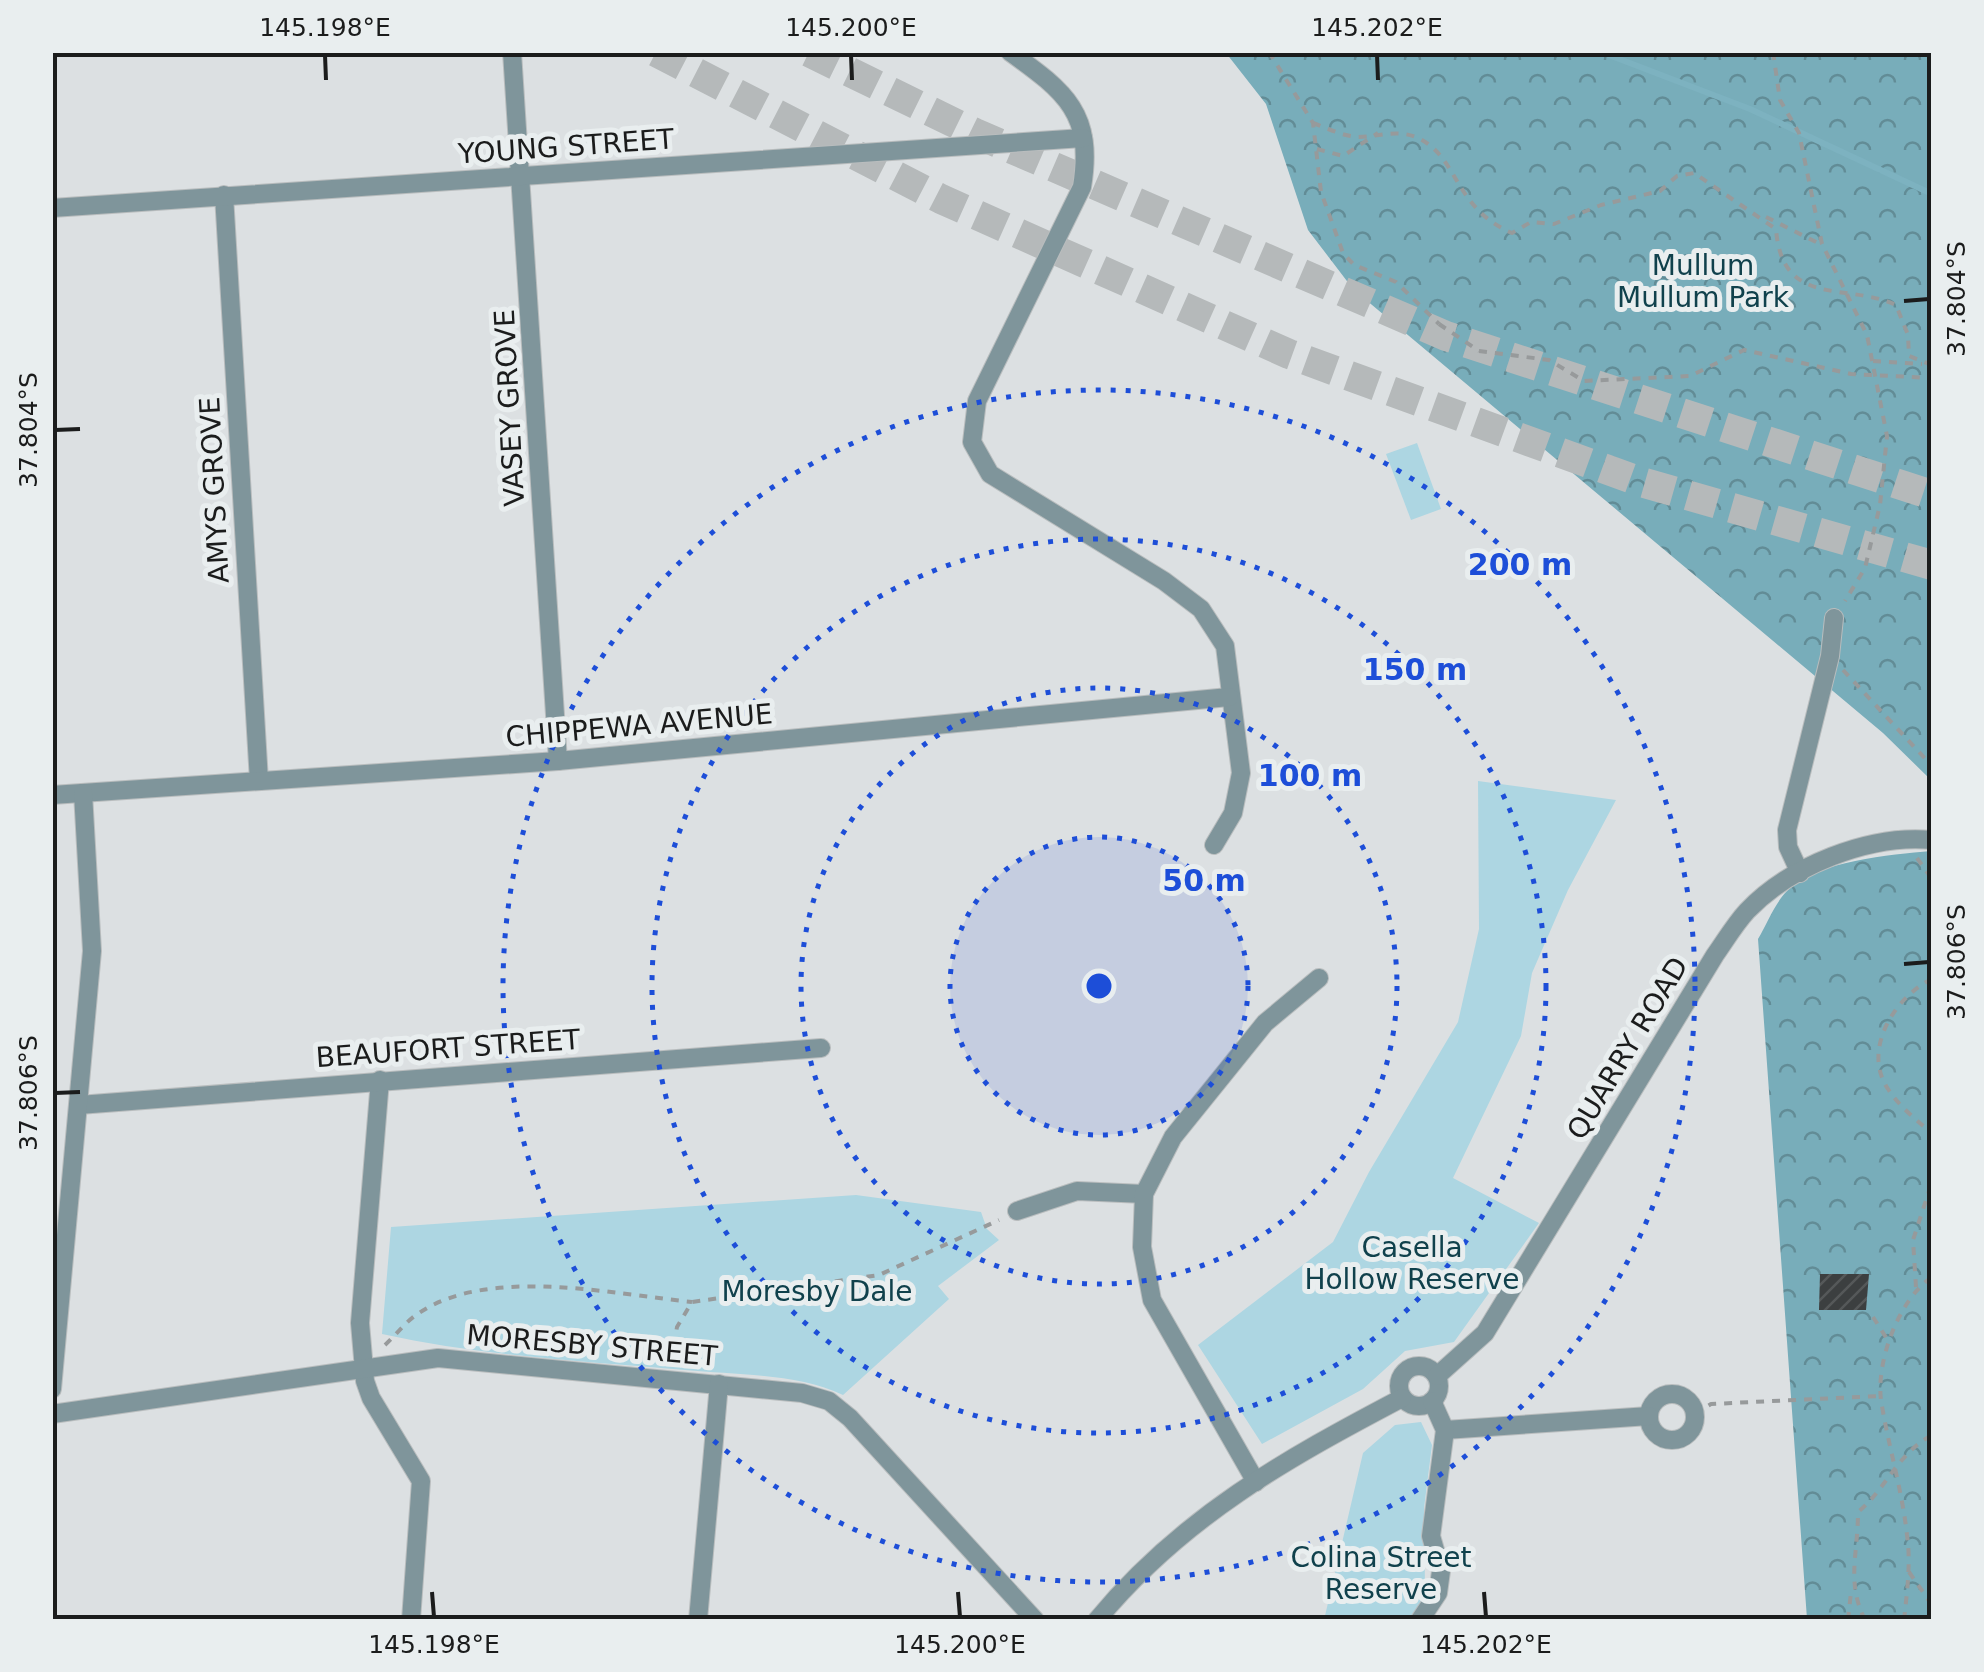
<svg xmlns="http://www.w3.org/2000/svg" width="1984" height="1672" font-family="'DejaVu Sans',sans-serif">
	<defs>
		<pattern id="forest-crowns" width="20" height="18" patternUnits="userSpaceOnUse" patternTransform="scale(2.5)"><rect width="20" height="18" fill="#78adba"/><path d="M2 6a3 3 0 1 1 6 0M12 15a3 3 0 1 1 6 0" fill="none" stroke="#628c96"/></pattern>
		<pattern id="building-hatch" width="6" height="6" patternUnits="userSpaceOnUse" patternTransform="scale(2.5)"><rect width="6" height="6" fill="#3c3f40"/><path d="M-1 1l2-2M0 6l6-6M5 7l2-2" fill="none" stroke="#555859"/></pattern>
	</defs>
	<rect width="100%" height="100%" fill="#dce0e2"/>
	<g fill="url(#forest-crowns)">
		<polygon points="1226,53 1931,53 1931,780 1883,733 1353,289 1308,230 1266,104"/>
		<path d="M1931,851V1619H1807L1758,939C1767,924 1775,903 1787,891C1818,860 1890,855 1931,851Z"/>
	</g>
	<g fill="#add6e2">
		<polygon points="1417,443 1441,509 1411,520 1386,454"/>
		<polygon points="1478,781 1616,800 1568,890 1532,973 1521,1036 1453,1178 1539,1223 1454,1342 1405,1351 1363,1389 1262,1444 1198,1345 1333,1242 1369,1172 1458,1022 1479,929"/>
		<path d="M856,1195L981,1212L987,1229L999,1240L938,1286L949,1299L843,1395C797,1373 735,1375 685,1370C583,1361 481,1356 382,1334L391,1227Z"/>
		<polygon points="1421,1422 1432,1445 1424,1508 1425,1588 1421,1619 1324,1620 1363,1453 1395,1425"/>
	</g>
	<g fill="none" stroke-linecap="round" stroke-linejoin="round">
		<polyline stroke="#7db2c0" stroke-width="6" points="1601,52 1750,109 1932,194"/>
	</g>
	<polygon fill="url(#building-hatch)" points="1820,1274 1869,1274 1866,1310 1819,1310"/>
	<g fill="none" stroke-linecap="round" stroke-linejoin="round">
		<g stroke="#b5b9ba" stroke-width="30" stroke-dasharray="30 15" stroke-linecap="butt">
			<polyline points="656,52 941,199 1289,354 1641,482 1932,565"/>
			<polyline points="809,52 975,133 1446,336 1932,495"/>
		</g>
		<defs>
			<g id="minor">
				<polyline points="512,52 558,761"/>
				<path d="M1010,52C1066,92 1094,114 1082,187L977,401L972,442L990,474L1164,581L1201,609L1225,646L1241,773L1233,813L1214,845"/>
				<polyline points="224,195 259,781"/>
				<polyline points="52,208 1083,138"/>
				<polyline points="52,795 558,761 1229,697"/>
				<polyline points="1800,873 1788,847 1787,830 1830,656 1834,618"/>
				<polyline points="380,1080 360,1323 365,1381 371,1398 421,1481 411,1620"/>
				<polyline points="79,1105 821,1048"/>
				<polyline points="1017,1211 1077,1191 1144,1194"/>
				<circle cx="1419" cy="1386" r="20"/>
				<path d="M1437,1376L1485,1333L1715,955C1725,941 1735,924 1747,911C1790,866 1869,834 1932,840"/>
				<polyline points="52,1389 92,951 83,793"/>
				<circle cx="1672" cy="1417" r="23"/>
				<polyline points="52,1414 438,1358 802,1393 829,1401 850,1418 1035,1620"/>
				<polyline points="1445,1430 1649,1416"/>
				<polyline points="1256,1482 1152,1300 1142,1247 1144,1194 1173,1137 1265,1023 1319,978"/>
				<polyline points="698,1620 719,1384"/>
				<path d="M1097,1620C1182,1517 1286,1459 1402,1398"/>
				<polyline points="1420,1620 1438,1593 1441,1571 1431,1536 1445,1430 1432,1401"/>
			</g>
		</defs>
		<use href="#minor" stroke="#b9bdbe" stroke-width="20"/>
		<g stroke="#979a9b" stroke-width="4" stroke-dasharray="8 8" stroke-linecap="butt">
			<polyline points="1269,52 1313,123 1321,192 1343,253 1354,265 1396,282 1439,324"/>
			<polyline points="1773,52 1780,100 1799,133 1822,244 1867,335 1887,436 1880,505 1865,568 1845,601"/>
			<path d="M1313,123C1327,128 1342,136 1358,137C1379,137 1399,128 1420,139C1459,159 1454,208 1512,233L1531,222L1554,224L1601,205L1660,191L1677,176L1694,173L1776,229C1782,309 1847,282 1896,305L1908,335L1909,356L1932,365"/>
			<polyline points="1317,149 1343,156 1378,133"/>
			<polyline points="1766,217 1820,244"/>
			<polyline points="1479,351 1549,360 1584,381 1690,376 1744,350 1851,374 1932,378"/>
			<polyline points="1873,361 1922,364"/>
			<polyline points="1843,670 1932,766"/>
			<polyline points="1917,858 1932,879"/>
			<path d="M1932,979C1896,996 1861,1049 1888,1089C1899,1106 1916,1120 1932,1133"/>
			<polyline points="1916,1287 1913,1240 1932,1182"/>
			<polyline points="1873,1317 1889,1342"/>
			<path d="M385,1345C396,1335 406,1321 419,1313C489,1266 612,1294 692,1302"/>
			<polyline points="671,1361 677,1327 692,1302 879,1275 999,1220"/>
			<polyline points="1695,1414 1711,1404 1880,1396"/>
			<polyline points="1909,1572 1932,1605"/>
			<polyline points="1848,1620 1851,1592"/>
			<path d="M1865,1620C1846,1582 1858,1555 1858,1512C1887,1488 1897,1454 1932,1435"/>
			<path d="M1904,1620C1907,1592 1911,1563 1907,1535C1902,1489 1888,1445 1881,1400C1876,1361 1899,1299 1932,1277"/>
		</g>
		<use href="#minor" stroke="#7f959b" stroke-width="18"/>
		<polyline stroke="#979a9b" stroke-width="4" stroke-dasharray="8 8" stroke-linecap="butt" points="1439,324 1479,351"/>
	</g>
	<path fill="none" stroke="#1b1c1c" stroke-width="4" d="M325,55L326,80M851,55L852,80M1377,55L1378,80M1904,301L1929,299M55,430L80,429M1904,964L1929,962M55,1093L80,1092M432,1592L434,1617M958,1592L960,1617M1484,1592L1486,1617"/>
	<circle cx="1099" cy="986" r="149" fill="#1d4ed8" fill-opacity=".12"/>
	<g fill="none" stroke="#1d4ed8" stroke-width="5" stroke-dasharray="5 10">
		<circle cx="1099" cy="986" r="149"/>
		<circle cx="1099" cy="986" r="298"/>
		<circle cx="1099" cy="986" r="447"/>
		<circle cx="1099" cy="986" r="596"/>
	</g>
	<g text-anchor="middle" stroke-width="10" stroke-linejoin="round" paint-order="stroke">
		<g font-size="28" fill="#1b1c1c" stroke="#e9eeef">
			<text transform="translate(566 146) rotate(-4)" y="10">YOUNG STREET</text>
			<text transform="translate(509 408) rotate(-93)" y="10">VASEY GROVE</text>
			<text transform="translate(214 490) rotate(-93)" y="10">AMYS GROVE</text>
			<text transform="translate(639 725) rotate(-5)" y="10">CHIPPEWA AVENUE</text>
			<text transform="translate(448 1048) rotate(-4)" y="10">BEAUFORT STREET</text>
			<text transform="translate(1627 1048) rotate(-59)" y="10">QUARRY ROAD</text>
			<text transform="translate(592 1345) rotate(5)" y="10">MORESBY STREET</text>
		</g>
		<g font-size="28" fill="#10414c" stroke="#e9eeef">
			<text x="1703" y="275">Mullum<tspan x="1703" dy="32">Mullum Park</tspan></text>
			<text x="1412" y="1257">Casella<tspan x="1412" dy="32">Hollow Reserve</tspan></text>
			<text x="817" y="1301">Moresby Dale</text>
			<text x="1381" y="1567">Colina Street<tspan x="1381" dy="32">Reserve</tspan></text>
		</g>
	</g>
	<circle cx="1099" cy="986" r="15" fill="#1d4ed8" stroke="#e9eeef" stroke-width="5"/>
	<g font-size="30" text-anchor="middle" font-weight="bold" fill="#1d4ed8" stroke="#e9eeef" stroke-width="10" stroke-linejoin="round" paint-order="stroke">
		<text x="1520" y="575">200 m</text>
		<text x="1415" y="680">150 m</text>
		<text x="1310" y="786">100 m</text>
		<text x="1204" y="891">50 m</text>
	</g>
	<rect width="1984" height="1672" fill="none" stroke="#e9eeef" stroke-width="110"/>
	<rect x="55" y="55" width="1874" height="1562" fill="none" stroke="#1b1c1c" stroke-width="4"/>
	<g font-size="25" text-anchor="middle" fill="#1b1c1c">
		<text x="325" y="36">145.198°E</text>
		<text x="851" y="36">145.200°E</text>
		<text x="1377" y="36">145.202°E</text>
		<text transform="translate(1956 299) rotate(-90)" y="9">37.804°S</text>
		<text transform="translate(28 430) rotate(-90)" y="9">37.804°S</text>
		<text transform="translate(1956 962) rotate(-90)" y="9">37.806°S</text>
		<text transform="translate(28 1093) rotate(-90)" y="9">37.806°S</text>
		<text x="434" y="1653">145.198°E</text>
		<text x="960" y="1653">145.200°E</text>
		<text x="1486" y="1653">145.202°E</text>
	</g>
</svg>
